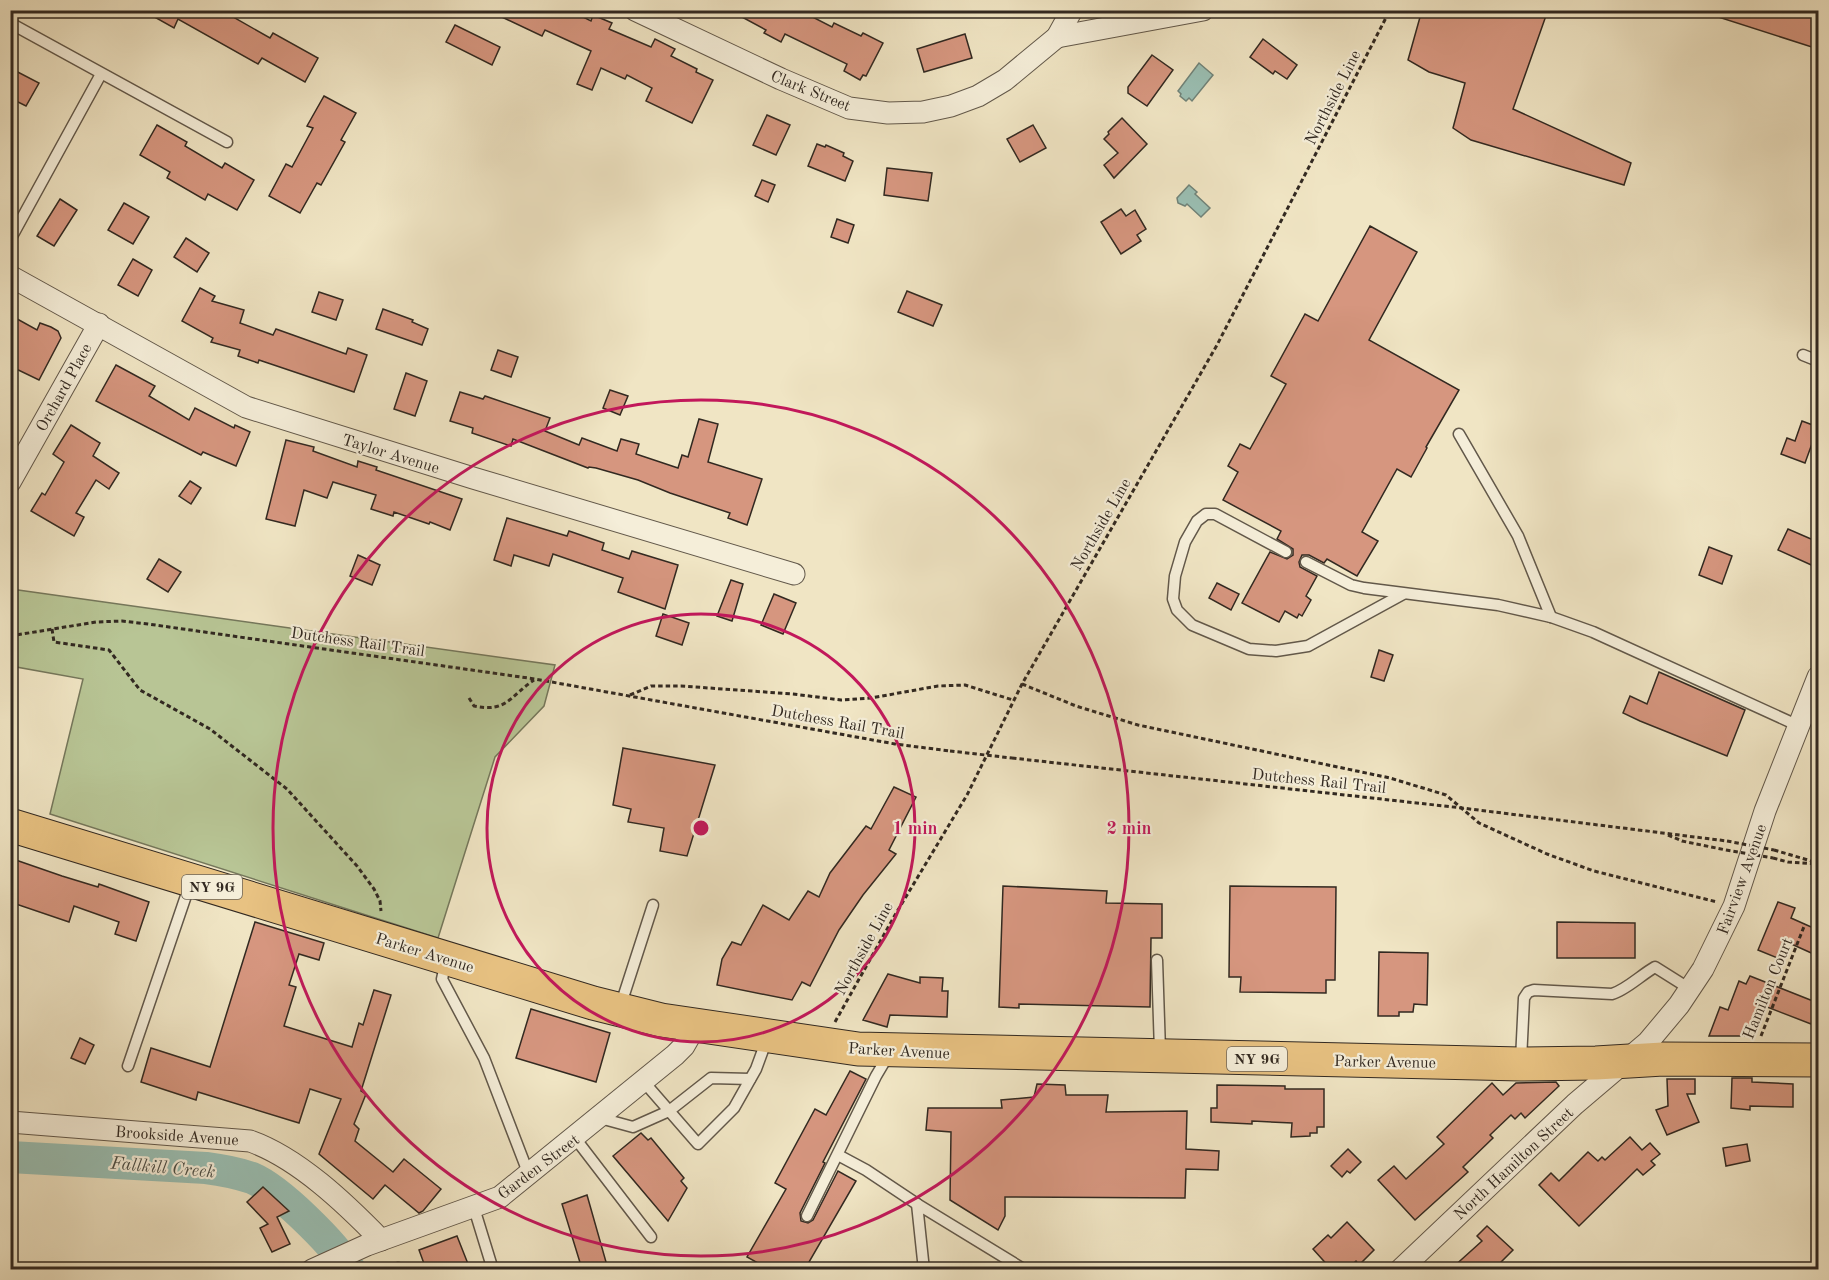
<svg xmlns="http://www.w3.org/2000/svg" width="1829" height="1280" font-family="'Old Standard TT',serif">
	<rect width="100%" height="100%" fill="#f0e5c4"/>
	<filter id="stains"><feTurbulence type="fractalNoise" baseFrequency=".00333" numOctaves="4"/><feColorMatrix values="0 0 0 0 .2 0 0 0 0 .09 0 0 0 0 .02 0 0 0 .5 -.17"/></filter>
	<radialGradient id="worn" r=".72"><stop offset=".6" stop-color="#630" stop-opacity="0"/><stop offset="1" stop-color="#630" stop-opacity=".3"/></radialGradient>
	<polygon fill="#b8c595" stroke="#75775b" stroke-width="1.5" points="11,589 555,665 544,706 495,757 438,938 50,814 83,679 11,666"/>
	<g fill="#9abfb3" stroke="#708379" stroke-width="1.5">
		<polygon points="1199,63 1213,75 1192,101 1189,98 1186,101 1180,96 1181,94 1178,91"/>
		<polygon points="1189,185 1197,192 1195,194 1210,208 1201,217 1187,204 1185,206 1178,203 1177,198"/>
	</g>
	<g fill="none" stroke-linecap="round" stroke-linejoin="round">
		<path stroke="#9abfb3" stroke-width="32" d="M10,1157L206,1168C222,1170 237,1173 252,1178C280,1190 334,1244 350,1270"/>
	</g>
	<g fill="#d6967f" stroke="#322921" stroke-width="1.5">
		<polygon points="142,10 221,10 270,38 273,33 318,58 305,82 262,58 258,64 178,19 174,28"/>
		<polygon points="487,10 569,10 591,21 593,15 612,23 609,29 651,47 655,39 675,49 671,56 697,69 696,72 713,80 692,123 646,101 652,88 627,75 625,79 601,68 592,90 577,84 591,51 545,30 542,36"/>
		<polygon points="729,10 799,10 832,27 834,23 861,36 863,33 883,43 866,76 863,75 860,80 844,71 847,64 785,34 781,42 764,33 766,30"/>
		<polygon points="1422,10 1548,10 1513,109 1631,163 1624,185 1471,140 1453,128 1465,83 1429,72 1408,60"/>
		<polygon points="1710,10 1811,10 1818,13 1818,49 1709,14"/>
		<polygon points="455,25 500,47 492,65 446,42"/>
		<polygon points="965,34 972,58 924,72 917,49"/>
		<polygon points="1263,39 1297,65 1287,79 1275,71 1273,74 1250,57"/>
		<polygon points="1152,55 1173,70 1147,106 1128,93 1128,87"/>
		<polygon points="10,68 39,83 26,106 10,98"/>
		<polygon points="324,96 356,113 341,140 345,142 321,185 317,183 300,213 269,196 286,164 292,167 313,128 307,126"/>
		<polygon points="767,115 790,125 776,155 753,145"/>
		<polygon points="1122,118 1147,144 1114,178 1104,165 1118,153 1104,139 1109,134 1108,132"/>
		<polygon points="157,125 187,142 185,146 222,168 225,163 254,180 237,210 208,194 205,200 167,178 170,172 140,155"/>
		<polygon points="1033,125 1046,148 1020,162 1007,139"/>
		<polygon points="817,144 825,147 826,145 844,153 843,156 853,161 845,181 808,166"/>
		<polygon points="887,168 932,173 928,201 884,195"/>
		<polygon points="762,180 775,185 768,202 755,196"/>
		<polygon points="60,199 77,210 54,246 37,236"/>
		<polygon points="124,203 149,217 133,244 108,230"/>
		<polygon points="1121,209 1126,216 1135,210 1146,229 1137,235 1141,241 1121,254 1101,222"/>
		<polygon points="837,219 854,225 848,243 831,237"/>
		<polygon points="1370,226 1417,252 1369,340 1459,390 1426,447 1427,448 1411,477 1397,469 1362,532 1378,541 1357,576 1327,559 1324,563 1309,555 1302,555 1299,562 1300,567 1317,576 1306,596 1311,600 1302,616 1299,614 1297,618 1285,611 1279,622 1242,603 1270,552 1287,559 1293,555 1293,549 1277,539 1281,531 1223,500 1238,472 1228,466 1240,444 1250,449 1286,384 1271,376 1305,314 1318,321"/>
		<polygon points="186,238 209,253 197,272 174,257"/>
		<polygon points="133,259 152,270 138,296 118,285"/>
		<polygon points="200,288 215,296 212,301 244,310 240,323 273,335 276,329 346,354 348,348 367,355 354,392 259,360 258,363 238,356 240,350 211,342 213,338 182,321"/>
		<polygon points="907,291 942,305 933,326 898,312"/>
		<polygon points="319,292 343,300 336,320 312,312"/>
		<polygon points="383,309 413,320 412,322 428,329 422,345 376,329"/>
		<polygon points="10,315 37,330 40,323 51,327 58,331 61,338 39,380 10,366"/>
		<polygon points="498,350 518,357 511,377 491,370"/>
		<polygon points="116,365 155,386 149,396 189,420 195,408 234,428 235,425 250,432 236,466 203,452 201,455 96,401"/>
		<polygon points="406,373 427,381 415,416 394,409"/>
		<polygon points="610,390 628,396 620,415 603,408"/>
		<polygon points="460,392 483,399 485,396 550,418 545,431 579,445 582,438 617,451 621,439 639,444 636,454 678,468 682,455 688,457 699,419 718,424 708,462 762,479 747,525 728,518 730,513 670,493 638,480 596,468 589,467 588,468 513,439 511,446 472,433 473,428 450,421"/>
		<polygon points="1802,421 1818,427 1805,463 1781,454 1787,438 1795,441"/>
		<polygon points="71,425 100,443 93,456 119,473 109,489 96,480 76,513 84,517 74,536 31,511 42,493 45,495 64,462 53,454"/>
		<polygon points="286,440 314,447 313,451 357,467 358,461 377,467 376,470 462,499 450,530 430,522 429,524 394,512 393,516 371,509 376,495 333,482 327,498 304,490 295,526 266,519"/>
		<polygon points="190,481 201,488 191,504 179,496"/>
		<polygon points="507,518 567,536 569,531 604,543 602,550 629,559 632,551 678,565 665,609 618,592 623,578 553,554 549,566 514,555 511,566 494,560"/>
		<polygon points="1788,529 1818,542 1818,568 1778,550"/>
		<polygon points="1709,547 1732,556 1722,584 1699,575"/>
		<polygon points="358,555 380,565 372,585 350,576"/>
		<polygon points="159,559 181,572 168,592 147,579"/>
		<polygon points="731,580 743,584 732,621 717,616"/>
		<polygon points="1217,583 1239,594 1231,610 1209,598"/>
		<polygon points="774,594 796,603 783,634 761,625"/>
		<polygon points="663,614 689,623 682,645 656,636"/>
		<polygon points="1379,650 1393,655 1384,681 1371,677"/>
		<polygon points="1659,672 1745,710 1727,756 1640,721 1623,713 1630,696 1647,704"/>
		<polygon points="623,748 715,765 687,856 660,851 664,828 628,822 631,809 613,805"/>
		<polygon points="894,787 916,797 889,850 896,854 863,895 839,930 810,986 802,982 792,1000 717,985 722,959 732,942 741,945 763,905 789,920 808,891 819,897 830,873 866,826 871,829"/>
		<polygon points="10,858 62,876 98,887 99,884 149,902 136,941 115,934 119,922 74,906 69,922 10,902"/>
		<polygon points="1003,886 1107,891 1106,903 1162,904 1162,938 1151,938 1150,1007 1019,1004 1019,1008 999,1007"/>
		<polygon points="1230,886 1336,887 1335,980 1326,980 1326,993 1240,992 1241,977 1229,977"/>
		<polygon points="1778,902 1795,908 1791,918 1818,930 1818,956 1787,942 1780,959 1758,950"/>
		<polygon points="255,922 324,943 319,960 299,954 289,985 296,987 284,1026 352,1047 359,1023 363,1025 374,990 391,995 361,1091 366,1094 354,1124 359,1129 355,1141 393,1172 404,1159 441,1189 423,1211 419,1213 385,1185 373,1199 319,1154 341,1099 310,1089 299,1123 198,1092 196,1100 141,1082 151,1048 210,1067"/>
		<polygon points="1557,922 1635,923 1635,958 1557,958"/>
		<polygon points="1379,952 1428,953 1427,1005 1414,1004 1413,1012 1399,1012 1399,1016 1378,1016"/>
		<polygon points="888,974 920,983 920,977 943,978 942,991 948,991 947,1017 890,1015 887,1027 863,1020"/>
		<polygon points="1750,976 1818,1003 1811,1024 1762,1005 1750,1036 1709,1036 1720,1007 1728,1010 1739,981 1746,984"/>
		<polygon points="531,1009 610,1033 596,1082 516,1058"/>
		<polygon points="80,1038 94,1045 85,1064 71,1058"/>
		<polygon points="850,1071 866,1079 823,1162 825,1163 800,1213 801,1221 808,1223 813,1220 838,1171 856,1181 805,1269 769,1269 747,1257 786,1189 775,1183 815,1109 826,1115"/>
		<polygon points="1732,1078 1752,1078 1752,1082 1793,1084 1793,1107 1750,1106 1750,1110 1731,1108"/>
		<polygon points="1667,1079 1695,1079 1695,1094 1687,1094 1699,1122 1667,1135 1656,1110 1668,1106"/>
		<polygon points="1556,1082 1559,1086 1525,1118 1521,1113 1515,1119 1511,1115 1490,1135 1493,1138 1463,1167 1468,1172 1415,1220 1378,1180 1394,1166 1406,1179 1444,1144 1437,1137 1492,1083 1503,1095 1516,1083"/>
		<polygon points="1037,1084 1065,1085 1066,1095 1108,1095 1106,1112 1187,1111 1186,1149 1219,1151 1218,1170 1186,1169 1185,1198 1005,1197 1005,1216 998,1230 950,1200 951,1132 926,1130 928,1108 1002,1108 1001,1100 1034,1097"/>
		<polygon points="1217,1085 1285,1086 1285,1089 1324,1089 1324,1127 1317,1127 1317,1133 1310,1133 1310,1136 1291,1137 1292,1123 1252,1121 1252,1124 1211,1122 1211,1108 1217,1108"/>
		<polygon points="641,1133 648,1140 651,1138 684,1178 681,1181 687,1188 668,1221 613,1156"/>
		<polygon points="1630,1137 1642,1150 1650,1143 1660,1154 1651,1161 1655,1165 1643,1175 1637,1169 1579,1226 1539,1185 1551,1173 1559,1181 1588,1152 1598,1161 1602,1157 1605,1160"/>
		<polygon points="1747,1144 1750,1161 1726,1166 1723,1148"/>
		<polygon points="1348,1149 1361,1162 1350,1173 1347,1171 1342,1177 1331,1166"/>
		<polygon points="263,1187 289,1211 277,1217 290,1244 272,1252 260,1228 268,1224 247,1202"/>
		<polygon points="587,1195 608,1269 582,1269 562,1204"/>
		<polygon points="1347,1222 1374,1250 1359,1265 1356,1261 1347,1269 1331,1269 1313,1249 1328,1235 1331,1238"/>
		<polygon points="1487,1226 1513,1250 1494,1269 1451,1269 1482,1241 1477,1236"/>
		<polygon points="457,1236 470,1269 426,1269 419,1250"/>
	</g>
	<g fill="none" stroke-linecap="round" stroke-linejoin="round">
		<defs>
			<g id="lane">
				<polyline points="10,23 227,142"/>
				<polyline points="10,240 101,74"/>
				<polyline points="1803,355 1818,361"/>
				<polyline points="1459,434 1518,536 1551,617"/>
				<polyline points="1286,552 1215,514 1206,514 1197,521 1185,542 1175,576 1173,599 1177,610 1192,625 1249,649 1276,651 1308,646 1403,594"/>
				<polyline points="1306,562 1351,585 1364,588 1498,605 1551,617 1593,632 1799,726"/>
				<polyline points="1157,960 1160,1051"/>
				<polyline points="446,961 442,979 484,1058 529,1175"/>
				<polyline points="620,1007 653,905"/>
				<path d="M1521,1060L1524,998L1528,992L1534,990L1612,994C1626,990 1641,975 1655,967L1690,989"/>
				<polyline points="128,1066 190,884"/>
				<polyline points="644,1082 698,1144 734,1108 756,1069 767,1039"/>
				<polyline points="600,1118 633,1127 669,1111 711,1078 750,1079"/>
				<polyline points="575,1138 651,1237"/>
				<polyline points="838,1155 866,1170 917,1204"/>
				<polyline points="474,1208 493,1270"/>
				<polyline points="807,1216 876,1076 889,1054"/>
				<polyline points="398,1268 399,1270"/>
				<polyline points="924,1270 917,1204 1025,1270"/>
			</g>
			<g id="street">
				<polyline points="635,10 781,79 849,108 888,113 923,112 951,106 978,96 1005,80 1057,37 1072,10"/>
				<polyline points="1057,37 1203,10"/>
				<polyline points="10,276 246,407 473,478 794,574"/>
				<polyline points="10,482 99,324"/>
				<path d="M10,1122L250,1141C298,1158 345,1203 381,1240"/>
				<polyline points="312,1270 367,1245 500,1197 675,1055 684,1046 696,1025"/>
				<polyline points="1400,1270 1575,1104 1648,1042 1679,1005 1703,969 1734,906 1765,811 1818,677"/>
			</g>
			<polyline id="primary" points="10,825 593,1003 661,1020 858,1049 1521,1064 1596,1063 1663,1059 1818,1060"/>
		</defs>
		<use href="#lane" stroke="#62584a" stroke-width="13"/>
		<use href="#street" stroke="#62584a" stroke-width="23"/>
		<use href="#primary" stroke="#322921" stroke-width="35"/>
		<g stroke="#322921" stroke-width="3" stroke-dasharray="4.5 3" stroke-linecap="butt">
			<polyline points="52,629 54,642 109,650 140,690 210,729 287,789 357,866 374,889 380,901 381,911"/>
			<polyline points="10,636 96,622 122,621 148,624 535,679 895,744 950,751"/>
			<polyline points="1022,684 1076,706 1138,725 1390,778 1446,795 1479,823 1547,854 1594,871 1717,902"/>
			<polyline points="630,695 651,686 681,686 793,694 841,700 871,698 938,686 965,685 1013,700"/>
			<path d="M469,698L474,706C507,713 510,696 534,680"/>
			<polyline points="1012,758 1462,808 1727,841"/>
			<polyline points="1668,835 1682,841 1726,850"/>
			<polyline points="1774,850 1818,863"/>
			<polyline points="1773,858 1788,862 1818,864"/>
			<polyline points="835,1022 895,915 967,795 1022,684 1217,345 1390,10"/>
			<polyline points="1761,1036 1805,924"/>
		</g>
		<use href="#lane" stroke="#f5eed9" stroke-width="10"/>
		<use href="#street" stroke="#f5eed9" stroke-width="21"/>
		<use href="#primary" stroke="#e8c282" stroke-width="33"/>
		<g stroke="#322921" stroke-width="3" stroke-dasharray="4.5 3" stroke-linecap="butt">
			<polyline points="950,751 1012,758"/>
			<polyline points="1727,841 1774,850"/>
			<polyline points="1726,850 1773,858"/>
		</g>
	</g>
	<g fill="none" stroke="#c2185b" stroke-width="3">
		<circle cx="701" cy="828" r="214"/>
		<circle cx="701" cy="828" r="428"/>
	</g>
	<g text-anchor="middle" stroke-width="4.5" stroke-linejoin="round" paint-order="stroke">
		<g fill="#f5eed9" stroke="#6c6458" stroke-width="1.5">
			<rect x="182" y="875" width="60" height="24" rx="4.5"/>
			<rect x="1227" y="1047" width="60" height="24" rx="4.5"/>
		</g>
		<g font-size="15" font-weight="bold" fill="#322921">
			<text x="212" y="892">NY 9G</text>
			<text x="1257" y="1064">NY 9G</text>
		</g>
		<g font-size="16" fill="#322921" stroke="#f5eed9">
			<text transform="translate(811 90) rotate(22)" y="6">Clark Street</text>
			<text transform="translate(1332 97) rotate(-63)" y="6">Northside Line</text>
			<text transform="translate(63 387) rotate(-61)" y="6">Orchard Place</text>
			<text transform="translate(391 453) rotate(17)" y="6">Taylor Avenue</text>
			<text transform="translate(1100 524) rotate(-60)" y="6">Northside Line</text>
			<text transform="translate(358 641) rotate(8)" y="6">Dutchess Rail Trail</text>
			<text transform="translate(838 721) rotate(10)" y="6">Dutchess Rail Trail</text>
			<text transform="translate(1319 780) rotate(6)" y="6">Dutchess Rail Trail</text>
			<text transform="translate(1741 879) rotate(-70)" y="6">Fairview Avenue</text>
			<text transform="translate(863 948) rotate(-61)" y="6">Northside Line</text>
			<text transform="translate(425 952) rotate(17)" y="6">Parker Avenue</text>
			<text transform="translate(1767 988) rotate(-68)" y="6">Hamilton Court</text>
			<text transform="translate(899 1050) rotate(3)" y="6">Parker Avenue</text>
			<text transform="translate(1385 1061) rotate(1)" y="6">Parker Avenue</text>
			<text transform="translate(177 1135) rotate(4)" y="6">Brookside Avenue</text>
			<text transform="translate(1513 1163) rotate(-43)" y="6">North Hamilton Street</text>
			<text transform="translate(538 1166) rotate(-37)" y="6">Garden Street</text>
		</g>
		<g font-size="18" font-style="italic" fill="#4c4e46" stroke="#f5eed9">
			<text transform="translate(163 1167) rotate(5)" y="6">Fallkill Creek</text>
		</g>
	</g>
	<circle cx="701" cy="828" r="9" fill="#c2185b" stroke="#f5eed9" stroke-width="3"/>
	<g font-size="18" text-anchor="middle" font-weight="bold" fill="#c2185b" stroke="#f5eed9" stroke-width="4.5" stroke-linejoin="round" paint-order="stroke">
		<text x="915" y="834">1 min</text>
		<text x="1129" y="834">2 min</text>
	</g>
	<rect width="1829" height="1280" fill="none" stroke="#f0e5c4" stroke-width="36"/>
	<rect x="12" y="12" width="1805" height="1256" fill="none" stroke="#322921" stroke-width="3"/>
	<rect x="18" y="18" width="1793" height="1244" fill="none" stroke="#322921" stroke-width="1.5"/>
	<rect width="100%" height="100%" filter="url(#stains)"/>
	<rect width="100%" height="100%" fill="url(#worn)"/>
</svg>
